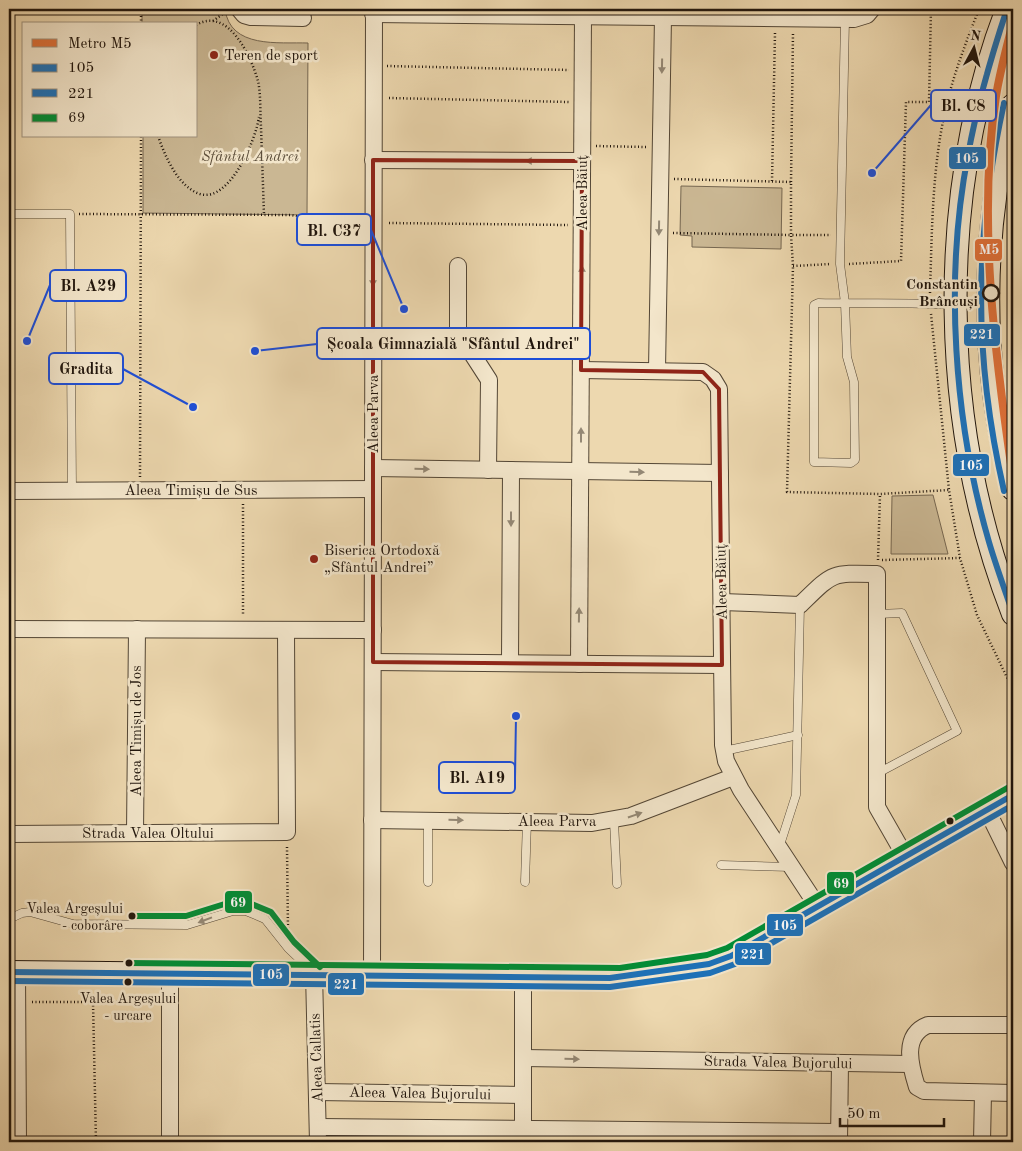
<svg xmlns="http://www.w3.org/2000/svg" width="1022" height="1151" font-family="'Old Standard TT',serif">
	<rect width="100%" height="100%" fill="#edd8af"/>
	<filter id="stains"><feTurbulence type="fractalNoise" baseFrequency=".004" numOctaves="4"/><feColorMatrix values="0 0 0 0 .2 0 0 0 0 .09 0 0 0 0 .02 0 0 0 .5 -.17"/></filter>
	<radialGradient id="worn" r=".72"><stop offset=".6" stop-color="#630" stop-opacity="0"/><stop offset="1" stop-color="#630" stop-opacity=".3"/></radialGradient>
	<g fill="#cab793" stroke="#756650">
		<path d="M142,9H225C230,49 279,42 308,43L307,215L143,213V136H196V24H142Z"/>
		<polygon points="681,186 782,188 781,249 692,247 692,236 680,235"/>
		<polygon points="933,495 948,554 891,554 892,496"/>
	</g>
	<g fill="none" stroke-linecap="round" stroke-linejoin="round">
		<defs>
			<g id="lane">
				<path d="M845,19L840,264L845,303L847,357L854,382L855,460L851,463L814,462V305L818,303C863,304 909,302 954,305"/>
				<polyline points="9,214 70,214 72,491"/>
				<polyline points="877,614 902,613 957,731 878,773"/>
				<polyline points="724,751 798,735"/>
				<polyline points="428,820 428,882"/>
				<polyline points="614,821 617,884"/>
				<polyline points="779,848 796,795 800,605"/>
				<polyline points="721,865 791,867"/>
				<polyline points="525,882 527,821"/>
				<polyline points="9,919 22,913 30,912 73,924 187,925 233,911 246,911 265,919 288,948 311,970"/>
			</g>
			<g id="street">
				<polyline points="239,9 244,15 251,17 303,18"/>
				<polyline points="373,14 854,19 867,15 872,9"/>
				<polyline points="373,160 582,161"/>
				<polyline points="458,266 458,332 489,380 488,470"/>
				<polyline points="581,370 703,372 713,379 719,389 723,745 726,761 741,790 818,907"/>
				<polyline points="657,370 663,17"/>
				<polyline points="373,468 720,473"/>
				<polyline points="9,491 373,489"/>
				<path d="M722,602L800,605C834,572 830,573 877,574V807L905,856"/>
				<polyline points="9,629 373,630"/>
				<polyline points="373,662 722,665"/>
				<polyline points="510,663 511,470"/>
				<polyline points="579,664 583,16"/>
				<polyline points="987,810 1013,863"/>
				<polyline points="372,820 592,823 631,816 733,777"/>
				<polyline points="135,833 137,629"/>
				<polyline points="9,834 287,832 286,630"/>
				<polyline points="17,972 18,1142"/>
				<polyline points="170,972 170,1142"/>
				<polyline points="314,973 318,1142"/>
				<polyline points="372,974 374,9"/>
				<path d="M1013,1025H928C902,1035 910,1065 917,1087L924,1091L1013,1093"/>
				<polyline points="524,1058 910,1064"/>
				<polyline points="317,1092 523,1095"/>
				<polyline points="318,1127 839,1132"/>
				<polyline points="523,1129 523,977"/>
				<polyline points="839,1141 840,1063"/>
				<polyline points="982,1142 983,1093"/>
			</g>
			<g id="secondary">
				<path d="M1007,9C935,198 940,426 1013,614"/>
				<path d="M1013,105C981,229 979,364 1013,489"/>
				<polyline points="9,972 610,978 709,964 731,956 1013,795"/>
			</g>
		</defs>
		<use href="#lane" stroke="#534635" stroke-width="9"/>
		<use href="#street" stroke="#534635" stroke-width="18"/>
		<use href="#secondary" stroke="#20150c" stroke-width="24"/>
		<g stroke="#20150c" stroke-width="2.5" stroke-dasharray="1 2.5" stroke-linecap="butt">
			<polyline points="141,9 141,24"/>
			<polyline points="958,9 978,12"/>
			<polyline points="213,21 224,13"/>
			<path d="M196,25C228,6 251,56 258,81C261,95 260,112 261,127C262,156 263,186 264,215"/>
			<polyline points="387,66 569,70"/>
			<polyline points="389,98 569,102"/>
			<path d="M158,136C165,156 178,187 200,194C230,203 256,139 259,117"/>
			<polyline points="596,146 646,147"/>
			<polyline points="674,179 791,182 791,235 831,235"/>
			<polyline points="772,181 775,33"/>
			<polyline points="791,182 793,32"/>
			<polyline points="79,214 291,215 324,221 361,222"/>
			<polyline points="389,223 568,225"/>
			<polyline points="673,233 791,235 793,266 787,492 880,494 949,490"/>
			<polyline points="849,264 901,261 906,102 929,102 931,9"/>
			<polyline points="793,266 831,264"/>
			<path d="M930,293C932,230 932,164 947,103C955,70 967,40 979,9"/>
			<polyline points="931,314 949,490 960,558 977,615 1013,690"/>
			<polyline points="140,477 141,136"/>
			<polyline points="243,504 243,616"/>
			<polyline points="878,560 880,494"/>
			<polyline points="882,560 960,558"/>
			<polyline points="287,847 288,931"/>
			<polyline points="32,1002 156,1002"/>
			<polyline points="93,1002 96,1142"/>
		</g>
		<use href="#lane" stroke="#f3e6cb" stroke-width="8"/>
		<use href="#street" stroke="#f3e6cb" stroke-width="16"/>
		<use href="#secondary" stroke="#f3e6cb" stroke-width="22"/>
		<defs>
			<g id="bus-1">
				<path d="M1007,9C991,57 977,105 968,155C944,279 954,422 989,542C996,566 1005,590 1013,614"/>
				<polyline points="9,972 610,978 709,964 731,956 1013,795"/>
			</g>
			<g id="bus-2">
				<path d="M1004,103C974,239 973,355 1004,491"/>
				<polyline points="9,981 610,987 710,973 735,964 1013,805"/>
			</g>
			<g id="bus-3">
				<polyline points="132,916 186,916 231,902 249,903 271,912 294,942 320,967"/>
				<polyline points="128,963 620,968 707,955 727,948 1009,787"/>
			</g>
		</defs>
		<use href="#bus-1" stroke="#f3e6cb" stroke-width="10"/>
		<use href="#bus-2" stroke="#f3e6cb" stroke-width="10"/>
		<use href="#bus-3" stroke="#f3e6cb" stroke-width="10"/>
		<use href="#bus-1" stroke="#1d71b8" stroke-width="6"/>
		<use href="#bus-2" stroke="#1d71b8" stroke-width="6"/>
		<use href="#bus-3" stroke="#008d36" stroke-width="6"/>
		<defs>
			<path id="metro-1" d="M1013,22C1007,46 1000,71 996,96C977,219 995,356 1013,478"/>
		</defs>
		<use href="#metro-1" stroke="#f3e6cb" stroke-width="11"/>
		<use href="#metro-1" stroke="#de7038" stroke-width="8"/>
	</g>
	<defs><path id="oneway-solid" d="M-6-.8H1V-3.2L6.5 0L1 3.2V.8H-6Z" transform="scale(1.25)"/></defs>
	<g fill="#948875">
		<use href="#oneway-solid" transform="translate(662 66) rotate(91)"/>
		<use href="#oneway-solid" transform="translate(533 161) rotate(-180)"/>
		<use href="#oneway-solid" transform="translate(659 228) rotate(91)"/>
		<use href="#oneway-solid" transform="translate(582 273) rotate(-90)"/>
		<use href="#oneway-solid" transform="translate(373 279) rotate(90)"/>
		<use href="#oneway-solid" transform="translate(581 435) rotate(-90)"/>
		<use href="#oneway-solid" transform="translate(422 469) rotate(1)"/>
		<use href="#oneway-solid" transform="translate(637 472) rotate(1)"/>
		<use href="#oneway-solid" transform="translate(511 519) rotate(90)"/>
		<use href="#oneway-solid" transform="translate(579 615) rotate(-89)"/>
		<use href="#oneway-solid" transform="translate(635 815) rotate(-19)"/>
		<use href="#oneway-solid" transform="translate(456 820) rotate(1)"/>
		<use href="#oneway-solid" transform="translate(205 920) rotate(159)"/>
		<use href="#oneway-solid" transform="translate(572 1059) rotate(1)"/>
	</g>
	<path fill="none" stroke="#8f2418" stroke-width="4" stroke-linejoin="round" d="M373,160L582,161L581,370L703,372L719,389L722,665L373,662Z"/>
	<g fill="#8f2418" stroke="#f3e6cb" stroke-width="2">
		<circle cx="214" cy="55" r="5"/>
		<circle cx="314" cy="559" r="5"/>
	</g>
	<circle fill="#f3e6cb" stroke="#20150c" stroke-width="2.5" cx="991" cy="293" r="8"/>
	<g fill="#20150c" stroke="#f3e6cb" stroke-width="2">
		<circle cx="950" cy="821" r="4.5"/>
		<circle cx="132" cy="916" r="4.5"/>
		<circle cx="129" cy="963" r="4.5"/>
		<circle cx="128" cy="982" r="4.5"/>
	</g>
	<g text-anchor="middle" stroke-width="5" stroke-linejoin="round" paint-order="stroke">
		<g font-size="14" fill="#20150c" stroke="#f3e6cb" text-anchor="end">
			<text x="123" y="913">Valea Argeșului<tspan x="123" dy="17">- coborâre</tspan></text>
			<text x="128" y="1003" text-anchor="middle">Valea Argeșului<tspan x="128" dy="17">- urcare</tspan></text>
		</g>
		<g font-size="15" fill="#20150c" stroke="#f3e6cb" text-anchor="start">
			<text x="224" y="60">Teren de sport</text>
			<text x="324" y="555">Biserica Ortodoxă<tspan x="324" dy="17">„Sfântul Andrei”</tspan></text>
		</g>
		<g font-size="15" font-style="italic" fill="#5c4e3b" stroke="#f3e6cb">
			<text x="250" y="161">Sfântul Andrei</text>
		</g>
		<g font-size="15" fill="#20150c" stroke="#f3e6cb">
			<text transform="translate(582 193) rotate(-90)" y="5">Aleea Băiuț</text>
			<text transform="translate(373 414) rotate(-90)" y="5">Aleea Parva</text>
			<text x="191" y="495">Aleea Timișu de Sus</text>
			<text transform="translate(721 582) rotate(-91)" y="5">Aleea Băiuț</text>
			<text transform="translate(136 731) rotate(-90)" y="5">Aleea Timișu de Jos</text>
			<text x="557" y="826">Aleea Parva</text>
			<text x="148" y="838">Strada Valea Oltului</text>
			<text transform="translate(316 1058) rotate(-92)" y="5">Aleea Callatis</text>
			<text transform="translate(778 1062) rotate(1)" y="5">Strada Valea Bujorului</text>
			<text transform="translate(420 1093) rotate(1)" y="5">Aleea Valea Bujorului</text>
		</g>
		<g font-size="15" font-weight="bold" fill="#20150c" stroke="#f3e6cb" text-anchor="end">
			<text x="978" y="289">Constantin<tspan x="978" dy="17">Brâncuși</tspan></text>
		</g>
	</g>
	<path fill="none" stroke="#1d4ed8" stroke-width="2" d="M872 173L931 105M404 309L371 230M27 341L50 285M255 351L317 344M193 407L123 369M516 716L515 778"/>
	<g fill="#1d4ed8" stroke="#f3e6cb" stroke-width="2">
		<circle cx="872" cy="173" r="5"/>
		<circle cx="404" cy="309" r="5"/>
		<circle cx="27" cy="341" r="5"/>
		<circle cx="255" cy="351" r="5"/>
		<circle cx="193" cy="407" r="5"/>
		<circle cx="516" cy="716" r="5"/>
	</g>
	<g fill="#f3e6cb" stroke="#1d4ed8" stroke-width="2">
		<rect x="931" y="90" width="65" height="31" rx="5"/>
		<rect x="297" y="214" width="74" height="31" rx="5"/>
		<rect x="50" y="270" width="76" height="31" rx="5"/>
		<rect x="317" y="328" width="273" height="31" rx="5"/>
		<rect x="49" y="353" width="74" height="31" rx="5"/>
		<rect x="439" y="762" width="76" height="31" rx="5"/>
	</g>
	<g font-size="16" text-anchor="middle" font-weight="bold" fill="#20150c">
		<text x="963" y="111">Bl. C8</text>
		<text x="334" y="236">Bl. C37</text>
		<text x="88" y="291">Bl. A29</text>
		<text x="453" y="349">Școala Gimnazială "Sfântul Andrei"</text>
		<text x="86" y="374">Gradita</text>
		<text x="477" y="783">Bl. A19</text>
	</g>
	<g stroke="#f3e6cb" stroke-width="2">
		<rect x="948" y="146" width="39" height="24" rx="5" fill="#1d71b8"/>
		<rect x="974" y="238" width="29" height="24" rx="5" fill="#de7038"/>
		<rect x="963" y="323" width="38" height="24" rx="5" fill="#1d71b8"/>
		<rect x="952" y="453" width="38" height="24" rx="5" fill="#1d71b8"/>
		<rect x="826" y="871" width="29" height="24" rx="5" fill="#008d36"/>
		<rect x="224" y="890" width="29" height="24" rx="5" fill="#008d36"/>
		<rect x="766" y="913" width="38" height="24" rx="5" fill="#1d71b8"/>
		<rect x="734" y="942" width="38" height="24" rx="5" fill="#1d71b8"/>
		<rect x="252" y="963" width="38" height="24" rx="5" fill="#1d71b8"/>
		<rect x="327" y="972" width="38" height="24" rx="5" fill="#1d71b8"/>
	</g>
	<g font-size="14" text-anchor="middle" font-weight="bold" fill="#fff">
		<text x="967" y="163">105</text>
		<text x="989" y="254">M5</text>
		<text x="982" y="339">221</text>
		<text x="971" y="470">105</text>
		<text x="841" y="888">69</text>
		<text x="238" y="907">69</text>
		<text x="785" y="930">105</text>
		<text x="753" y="959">221</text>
		<text x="271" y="979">105</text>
		<text x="346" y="989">221</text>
	</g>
	<rect width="1022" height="1151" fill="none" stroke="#edd8af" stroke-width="30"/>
	<rect x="10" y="10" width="1002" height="1131" fill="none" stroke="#20150c" stroke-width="2.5"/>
	<rect x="15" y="15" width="992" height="1121" fill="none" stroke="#20150c"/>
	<rect x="22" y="22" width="175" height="115" fill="#f3e6cb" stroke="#9f927f"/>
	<rect x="32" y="39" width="25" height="8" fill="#de7038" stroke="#9f927f"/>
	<text x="68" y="48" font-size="15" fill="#20150c">Metro M5</text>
	<rect x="32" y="64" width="25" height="8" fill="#1d71b8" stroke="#9f927f"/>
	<text x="68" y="72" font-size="15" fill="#20150c">105</text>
	<rect x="32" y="89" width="25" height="8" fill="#1d71b8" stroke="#9f927f"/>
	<text x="68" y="98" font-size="15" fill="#20150c">221</text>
	<rect x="32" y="114" width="25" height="8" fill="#008d36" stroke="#9f927f"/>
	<text x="68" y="122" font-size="15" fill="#20150c">69</text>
	<g transform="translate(974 48) rotate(7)" stroke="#f3e6cb" stroke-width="4" paint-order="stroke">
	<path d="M0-4L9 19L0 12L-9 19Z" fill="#20150c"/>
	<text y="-8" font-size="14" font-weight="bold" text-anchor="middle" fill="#20150c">N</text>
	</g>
	<path d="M840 1118v8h104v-8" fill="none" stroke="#20150c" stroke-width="2.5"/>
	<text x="847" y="1118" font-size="15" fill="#20150c" stroke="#f3e6cb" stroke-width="4" paint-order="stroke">50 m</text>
	<rect width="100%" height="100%" filter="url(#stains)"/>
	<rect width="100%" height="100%" fill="url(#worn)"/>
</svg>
